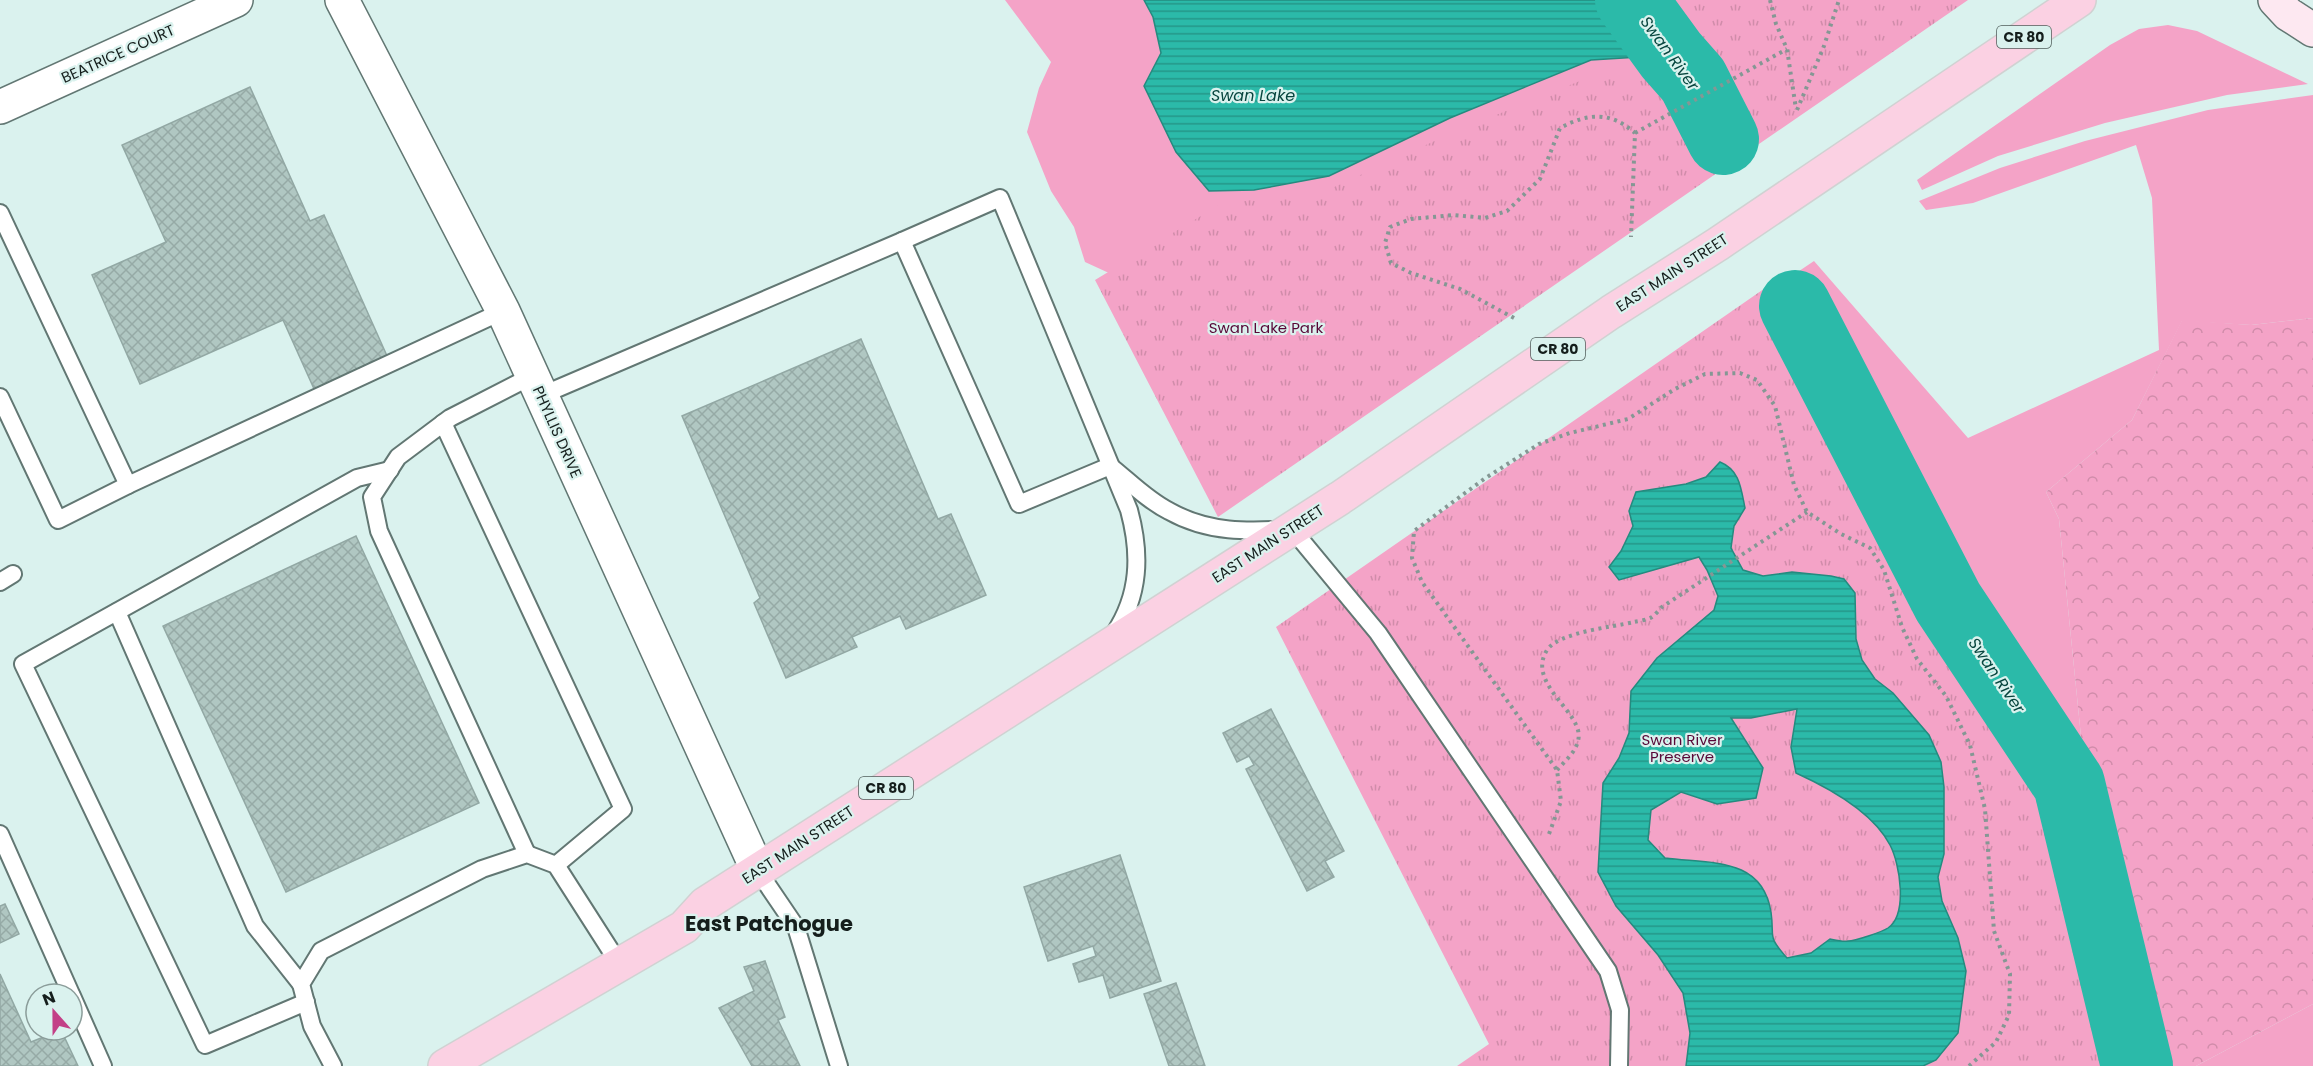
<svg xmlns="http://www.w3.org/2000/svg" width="2313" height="1066" font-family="Poppins,sans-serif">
	<defs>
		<pattern id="forest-crowns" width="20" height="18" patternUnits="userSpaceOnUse" patternTransform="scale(1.5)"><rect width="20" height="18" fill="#f4a3c7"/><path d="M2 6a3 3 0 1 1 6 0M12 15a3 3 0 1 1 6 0" fill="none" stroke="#d08caa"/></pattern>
		<pattern id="park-tufts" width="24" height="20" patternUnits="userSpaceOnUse" patternTransform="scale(1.5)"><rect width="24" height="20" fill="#f4a3c7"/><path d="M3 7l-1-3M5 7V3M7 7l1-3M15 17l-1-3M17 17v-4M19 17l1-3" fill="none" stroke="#d08caa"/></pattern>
		<pattern id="water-rules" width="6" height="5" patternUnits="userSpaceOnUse" patternTransform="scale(1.5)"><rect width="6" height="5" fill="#2bbaa9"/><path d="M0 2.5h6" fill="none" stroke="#249789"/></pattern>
		<pattern id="building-cross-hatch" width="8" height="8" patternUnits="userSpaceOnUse" patternTransform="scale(1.5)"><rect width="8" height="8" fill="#b0c7c2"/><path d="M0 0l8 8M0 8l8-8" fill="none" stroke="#96aaa6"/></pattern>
	</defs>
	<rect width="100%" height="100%" fill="#daf2ee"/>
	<g fill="#f4a3c7">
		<polygon points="1005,0 1144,0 1153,17 1161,53 1329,176 1450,118 1591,60 1660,55 1653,88 1122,279 1085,262 1074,227 1051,191 1027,132 1039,88 1051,62"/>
		<polygon points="1665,0 1731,0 1702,48 1676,29"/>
		<polygon points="2168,25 2197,31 2308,84 2227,95 2105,123 1998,156 1922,190 1917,180 2110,45 2139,29"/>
		<polygon points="2313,95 2313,318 2251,325 2182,321 2132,420 2046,492 2059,519 2085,776 2166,1066 1663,1066 1765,294 1814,261 1968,438 2159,350 2152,198 2136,145 1973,203 1926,210 1919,201 2000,168 2085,141 2208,110"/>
		<polygon points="2313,1004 2313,1066 2196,1066"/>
	</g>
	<polygon fill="url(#forest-crowns)" points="2313,318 2313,1004 2196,1066 2166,1066 2085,776 2059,519 2046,492 2132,420 2182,320 2251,325"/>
	<g fill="url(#park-tufts)">
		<polygon points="1688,0 1968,0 1218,517 1095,280 1219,205 1332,188 1452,133 1592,76 1664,68 1690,33"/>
		<polygon points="1771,284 2059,792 2144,1066 1457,1066 1489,1044 1276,627"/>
	</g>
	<g fill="url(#water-rules)" stroke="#248b7f" stroke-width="1.5" fill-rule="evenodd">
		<polygon points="1144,0 1665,0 1676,29 1671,55 1591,60 1450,118 1329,176 1254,190 1209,191 1176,152 1144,86 1161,53 1153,17"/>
		<path d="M1720,462C1740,470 1741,489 1745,508L1734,526L1731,548L1743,570L1763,576L1792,572L1831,576L1844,579L1855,593L1856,639L1862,660L1875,679L1893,693L1929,735L1941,762L1944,787V854L1938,877L1942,901L1958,938L1966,971L1958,1033L1936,1060L1923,1066H1686L1690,1033L1683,993L1658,955L1616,906L1598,872L1603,783L1619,758L1629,733L1631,691L1657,658L1714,610L1718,596L1707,570L1699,557L1619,580L1609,567L1621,551L1633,526L1629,511L1636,492L1686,484L1706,477ZM1797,709L1791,747L1796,773C1829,788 1873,812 1890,845C1900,864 1908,914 1888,928C1882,932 1855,941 1848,941C1843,942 1835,940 1830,939L1811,953L1787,958C1766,934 1775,939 1771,912C1762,856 1709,864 1665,858L1648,840L1651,810L1681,792L1717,804L1756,798L1763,768L1731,718H1751Z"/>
	</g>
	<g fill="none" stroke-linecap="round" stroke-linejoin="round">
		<g stroke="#2bbaa9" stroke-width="72">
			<polyline points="1631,0 1671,55 1693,80 1723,139"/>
			<polyline points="1795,306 1948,602 2069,784 2137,1066"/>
		</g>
	</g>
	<g fill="url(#building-cross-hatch)" stroke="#92a8a4" stroke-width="1.5">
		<polygon points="250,87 310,221 324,215 388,358 315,391 283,320 140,384 92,275 166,242 122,145"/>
		<polygon points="861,339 938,519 951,514 986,595 906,629 900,616 852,637 857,647 786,678 754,603 760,598 682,416"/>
		<polygon points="356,536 479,803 286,892 163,626"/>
		<polygon points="1271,709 1344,851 1325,861 1334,877 1307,891 1246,769 1254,765 1249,756 1237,762 1223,733"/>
		<polygon points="1120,855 1161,981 1110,998 1103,975 1079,982 1073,964 1096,956 1093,946 1048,961 1024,887"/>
		<polygon points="5,904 19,934 0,943 0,906"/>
		<polygon points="765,961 785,1017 778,1020 800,1066 752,1066 719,1008 754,991 744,967"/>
		<polygon points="0,974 31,1042 61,1030 78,1066 0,1066"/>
		<polygon points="1176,983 1205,1066 1169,1066 1144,994"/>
	</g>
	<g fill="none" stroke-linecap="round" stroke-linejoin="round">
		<defs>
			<g id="service">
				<polyline points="0,213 128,485 503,311"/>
				<path d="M902,241L1000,198L1129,510C1141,554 1140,595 1114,634"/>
				<polyline points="540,396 902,241 1019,504 1110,466"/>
				<polyline points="0,397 58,520 128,485"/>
				<polyline points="443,423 623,809 556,865"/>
				<path d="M1110,466C1129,481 1147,500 1169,511C1208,533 1248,532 1292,529L1378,633L1608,971L1620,1010L1619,1066"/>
				<polyline points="0,582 13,574"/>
				<polyline points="117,612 255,926 301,984"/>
				<polyline points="0,834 71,994"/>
				<polyline points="527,854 379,531 372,497 398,457 450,418 532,376"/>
				<polyline points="758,871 796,927 839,1066"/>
				<polyline points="72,996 103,1066"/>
				<polyline points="306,1002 205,1045 23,664 357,478 390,470"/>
				<polyline points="333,1066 312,1026 301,984 321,951 482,869 527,854 556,865 620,965"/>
			</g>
			<g id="minor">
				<polyline points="342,0 503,311 758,871"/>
				<polyline points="0,107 236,0"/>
			</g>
			<polyline id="secondary" points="2275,0 2288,14 2313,30"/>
			<polyline id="primary" points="445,1066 684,927 705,904 1340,498 1611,312 1718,244 2079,0"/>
		</defs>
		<use href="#service" stroke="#627773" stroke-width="20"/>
		<use href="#minor" stroke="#627773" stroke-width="36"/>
		<use href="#secondary" stroke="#627773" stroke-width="36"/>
		<use href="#primary" stroke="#d0d2d2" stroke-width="36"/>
		<g stroke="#859794" stroke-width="4" stroke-dasharray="3 4.5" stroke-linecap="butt">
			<polyline points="1770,0 1776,24 1787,49 1796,109"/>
			<polyline points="1797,110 1824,46 1839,0"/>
			<polyline points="1635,133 1787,49"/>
			<path d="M1514,318L1460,289L1411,273L1391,263L1385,243L1390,227L1411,219L1454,215L1485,218L1507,211L1540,179L1560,128C1588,113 1610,111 1635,133L1631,237"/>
			<path d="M1557,770C1565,761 1575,753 1578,741C1586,713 1525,685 1547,650C1559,632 1613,627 1634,622C1639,621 1647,620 1652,617C1655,615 1659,610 1662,607L1807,512"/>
			<polyline points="1549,834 1561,801 1557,770 1422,582 1412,558 1414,531 1484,479 1539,444 1570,433 1628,419 1675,389 1705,374 1740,373 1757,380 1775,406 1794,485 1807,512 1841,534 1870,548 1884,570 1902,627 1917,659 1946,696 1970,745 1985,809 1994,931 2010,974 2009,1015 1996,1042 1969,1066"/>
		</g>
		<use href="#service" stroke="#fff" stroke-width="16"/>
		<use href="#minor" stroke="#fff" stroke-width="33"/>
		<use href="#secondary" stroke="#fde8f1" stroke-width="33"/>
		<use href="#primary" stroke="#fbd1e3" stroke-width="33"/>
	</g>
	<g text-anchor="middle" stroke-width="4.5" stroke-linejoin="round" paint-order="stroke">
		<g fill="#daf2ee" stroke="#505e5b" stroke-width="1.5">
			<rect x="1997" y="26" width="54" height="22" rx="4.5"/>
			<rect x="1531" y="338" width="54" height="22" rx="4.5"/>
			<rect x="859" y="777" width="54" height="22" rx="4.5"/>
		</g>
		<g font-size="14" font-weight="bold" fill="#151e1c">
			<text x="2024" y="42">CR 80</text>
			<text x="1558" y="354">CR 80</text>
			<text x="886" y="793">CR 80</text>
		</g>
		<g font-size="15" fill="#151e1c" stroke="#daf2ee">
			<text transform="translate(118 54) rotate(-24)" y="5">BEATRICE COURT</text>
			<text transform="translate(1672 273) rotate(-33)" y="5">EAST MAIN STREET</text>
			<text transform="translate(557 432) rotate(66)" y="5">PHYLLIS DRIVE</text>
			<text transform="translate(1268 544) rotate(-33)" y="5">EAST MAIN STREET</text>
			<text transform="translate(798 845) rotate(-33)" y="5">EAST MAIN STREET</text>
		</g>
		<g font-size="15" fill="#580737" stroke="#daf2ee">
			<text x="1266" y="333">Swan Lake Park</text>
			<text x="1682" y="745">Swan River<tspan x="1682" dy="17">Preserve</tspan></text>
		</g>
		<g font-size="16" font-style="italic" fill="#07453e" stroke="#daf2ee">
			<text transform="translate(1670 53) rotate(54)" y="6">Swan River</text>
			<text x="1253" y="101">Swan Lake</text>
			<text transform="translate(1997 675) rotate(56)" y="6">Swan River</text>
		</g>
		<g font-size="21" font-weight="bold" fill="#151e1c" stroke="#daf2ee">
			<text x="769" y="931">East Patchogue</text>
		</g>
	</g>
	<g transform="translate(54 1012) rotate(339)"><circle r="28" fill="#daf2ee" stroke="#8b9d9a" stroke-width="1.5"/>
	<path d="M0-4.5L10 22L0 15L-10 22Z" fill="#c34087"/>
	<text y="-9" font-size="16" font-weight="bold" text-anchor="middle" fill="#151e1c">N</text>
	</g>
</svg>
